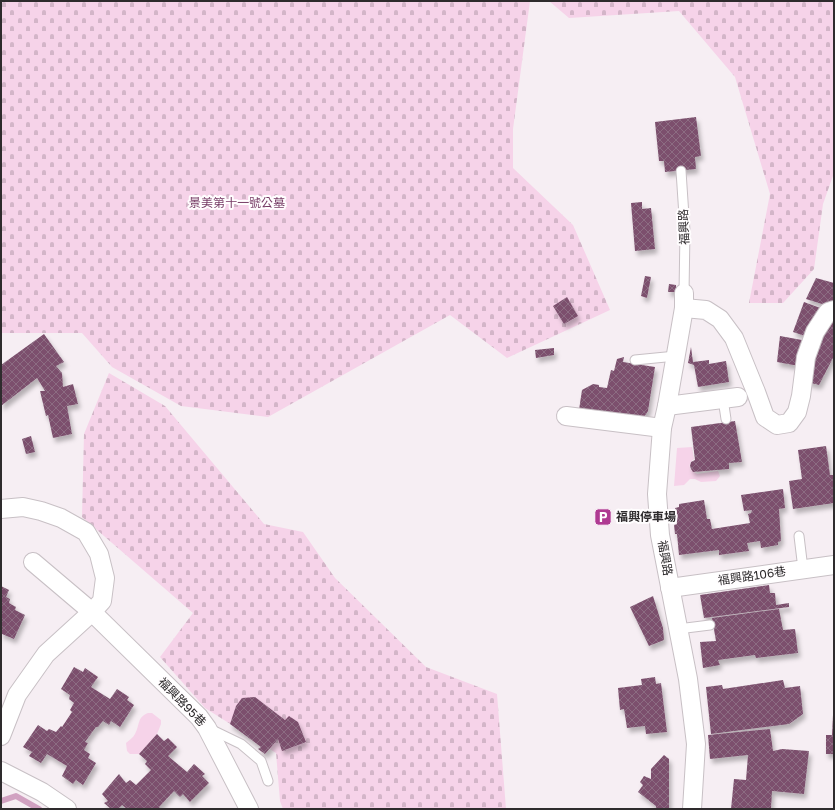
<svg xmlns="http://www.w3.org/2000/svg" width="835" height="810" font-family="'Golos Text','Noto Sans TC',sans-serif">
	<defs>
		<pattern id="cemetery-stones" width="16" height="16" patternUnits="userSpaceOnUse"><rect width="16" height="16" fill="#f6d3e9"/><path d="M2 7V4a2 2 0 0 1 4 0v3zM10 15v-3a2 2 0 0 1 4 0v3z" fill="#d3b5c8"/></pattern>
		<pattern id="building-cross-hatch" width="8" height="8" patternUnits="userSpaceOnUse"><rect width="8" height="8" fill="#7b506d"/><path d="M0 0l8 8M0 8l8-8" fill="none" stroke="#8c6c82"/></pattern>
		<filter id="shadow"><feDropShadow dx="2.5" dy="4.5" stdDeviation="2" flood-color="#0004"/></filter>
	</defs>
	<rect width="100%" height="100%" fill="#f6eef3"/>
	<g fill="#f6d3e9">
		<path d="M692,447L694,459C687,463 689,471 696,473L697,474L718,471L720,476L716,481L701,482L695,479H690L684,485L674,486L677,448Z"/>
		<path d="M148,713H152L161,720V724L157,734L139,754H130L127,751L126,743C129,740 133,738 135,734C140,725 137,717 148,713Z"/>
	</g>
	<g fill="url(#cemetery-stones)">
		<polygon points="1,1 530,1 513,129 513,168 573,225 610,310 507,358 450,315 268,417 181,406 112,367 82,333 1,333"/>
		<polygon points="549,1 834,1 834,173 823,204 814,269 783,303 749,303 770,194 735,77 679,11 569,18"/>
		<polygon points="109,373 165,406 264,524 303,532 335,578 426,667 497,694 506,809 283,809 280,801 276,753 205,708 160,657 193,613 82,517 84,434"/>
	</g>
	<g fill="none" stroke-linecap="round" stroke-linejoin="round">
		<polyline stroke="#d1a1c1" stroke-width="6" points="1,801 16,796 39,809"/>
	</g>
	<g fill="url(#building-cross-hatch)" filter="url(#shadow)">
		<polygon points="696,117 701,156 695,157 696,169 665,172 664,161 659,161 655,122"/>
		<polygon points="642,202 642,209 651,208 655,249 635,251 631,203"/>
		<polygon points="645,276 651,277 647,298 641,296"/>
		<polygon points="816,278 834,283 834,305 822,304 806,299"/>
		<polygon points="669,284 676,285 676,292 668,292"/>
		<polygon points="567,297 578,316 564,324 553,306"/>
		<polygon points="804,302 823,309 808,337 793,332"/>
		<polygon points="834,317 834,356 819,385 807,382 820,333"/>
		<polygon points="44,334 64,362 56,366 62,373 63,387 73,384 78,404 67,406 72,434 53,438 48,415 46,416 40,391 45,391 37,378 1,406 1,365"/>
		<polygon points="780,336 802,340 799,366 777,362"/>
		<polygon points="691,347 693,362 709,360 709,364 726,361 729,382 698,387 694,365 688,363"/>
		<polygon points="554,348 554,355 536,358 535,350"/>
		<polygon points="624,357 623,362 655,367 648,411 644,417 579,410 582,390 593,384 599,385 599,387 607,388 611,370 614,371 617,359"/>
		<polygon points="735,421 742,462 729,463 729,469 693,472 691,469 690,466 691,462 695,460 691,427"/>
		<polygon points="31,436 35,452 26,454 22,439"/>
		<polygon points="826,446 830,475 834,475 834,503 793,509 789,481 802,479 798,450"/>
		<polygon points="783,489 785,508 779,509 781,541 778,542 778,545 761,548 760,541 747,543 749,551 719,555 719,550 679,555 677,534 675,534 674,525 677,524 675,508 679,507 679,504 704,500 707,519 710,519 712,529 750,523 748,514 751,513 752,510 744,511 741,495"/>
		<polygon points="769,585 770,593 775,593 776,605 789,603 789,607 704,618 700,595"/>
		<polygon points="1,586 9,590 6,597 10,599 9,603 16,607 15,610 25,615 14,639 2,634 1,636"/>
		<polygon points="653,596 663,628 664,640 649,646 630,607"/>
		<polygon points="779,609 783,630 795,629 798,653 756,658 755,655 718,660 720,665 703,668 700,642 716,641 712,618"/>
		<polygon points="74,667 83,672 85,668 98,677 91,687 110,699 117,689 129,697 127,700 134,705 120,727 111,721 109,725 103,721 98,727 96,727 85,742 88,743 84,750 90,754 88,758 96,763 83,785 76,780 73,784 62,776 67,766 47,754 41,763 29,756 32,752 23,747 38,725 47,731 49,729 56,732 61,726 62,727 72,712 70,710 74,703 69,699 70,695 61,689"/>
		<polygon points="655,677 656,684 661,683 667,732 646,734 645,726 627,728 624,709 620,710 618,688 642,685 641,679"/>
		<polygon points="783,680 785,688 800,686 803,714 789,724 711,734 706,687 722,685 723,689"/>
		<polygon points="255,697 285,720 289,716 298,722 306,742 282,751 278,739 265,754 258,749 261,747 230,724 236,706 242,698"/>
		<polygon points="833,715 834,715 834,754 826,754 826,735 832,735"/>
		<polygon points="770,729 773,751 782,749 809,751 804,794 772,791 771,809 731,809 734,779 746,780 748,755 710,759 708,735"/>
		<polygon points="157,734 164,741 168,738 177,747 168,756 187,772 194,764 205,774 202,776 209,783 190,802 183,794 180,797 174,791 159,807 161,809 127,809 122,805 118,809 111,809 104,803 108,801 102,794 119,774 126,783 130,780 136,785 151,770 145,764 147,761 139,754"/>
		<polygon points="664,755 669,759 669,809 656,809 656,806 638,792 643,785 640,782 644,776 651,779 651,769"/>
	</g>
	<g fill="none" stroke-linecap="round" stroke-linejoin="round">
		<defs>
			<g id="lane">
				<polyline points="681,171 685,231 684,293"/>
				<polyline points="635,360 676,356"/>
				<polyline points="723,399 726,419"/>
				<polyline points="799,536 803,569"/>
				<polyline points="678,629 710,625"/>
				<polyline points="210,729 241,744 261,761 268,781"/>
			</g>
			<g id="street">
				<polyline points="684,293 684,308 667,406 662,428 657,494 660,535 688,679 696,744 692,809"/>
				<polyline points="684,308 706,310 720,319 734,338 756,392 765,417 777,425 789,423 797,412 801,396 806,357 815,332 828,312 834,310"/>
				<polyline points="667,406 738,397"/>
				<polyline points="566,416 662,428"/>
				<polyline points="1,509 23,507 41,511 61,518 86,532 99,554 105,578 102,601 92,612 46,654 17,695 1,736"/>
				<polyline points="33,562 92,612 199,717 207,728 249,809"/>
				<polyline points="670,588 834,565"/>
				<polyline points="1,771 42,792 67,809"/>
			</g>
		</defs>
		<use href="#lane" stroke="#c8c0c5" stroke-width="11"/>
		<use href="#street" stroke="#c8c0c5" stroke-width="20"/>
		<use href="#lane" stroke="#fff" stroke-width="9"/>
		<use href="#street" stroke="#fff" stroke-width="18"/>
	</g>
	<defs>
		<symbol id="parking-square" viewBox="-11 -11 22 22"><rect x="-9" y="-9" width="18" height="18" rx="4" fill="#af3a92" stroke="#fffdfe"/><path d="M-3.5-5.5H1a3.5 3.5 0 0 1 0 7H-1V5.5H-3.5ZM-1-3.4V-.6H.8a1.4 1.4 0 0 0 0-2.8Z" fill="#fff"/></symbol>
	</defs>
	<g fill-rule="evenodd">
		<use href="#parking-square" x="593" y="507" width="20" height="20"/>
	</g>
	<g text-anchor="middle" stroke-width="4" stroke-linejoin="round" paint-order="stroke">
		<g font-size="12" fill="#753a64" stroke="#fffdfe">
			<text x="237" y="207">景美第十一號公墓</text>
		</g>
		<g font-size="12" fill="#2e2b2d" stroke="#fffdfe">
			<text transform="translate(684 227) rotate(-92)" y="4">福興路</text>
			<text transform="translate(665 558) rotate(80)" y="4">福興路</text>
			<text transform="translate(752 576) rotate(-8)" y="4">福興路106巷</text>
			<text transform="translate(182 702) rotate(46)" y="4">福興路95巷</text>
		</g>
		<g font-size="12" font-weight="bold" fill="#2e2b2d" stroke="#fffdfe" text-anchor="start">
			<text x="616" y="521">福興停車場</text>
		</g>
	</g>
	<rect width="835" height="810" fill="none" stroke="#2e2b2d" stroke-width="4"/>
</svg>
